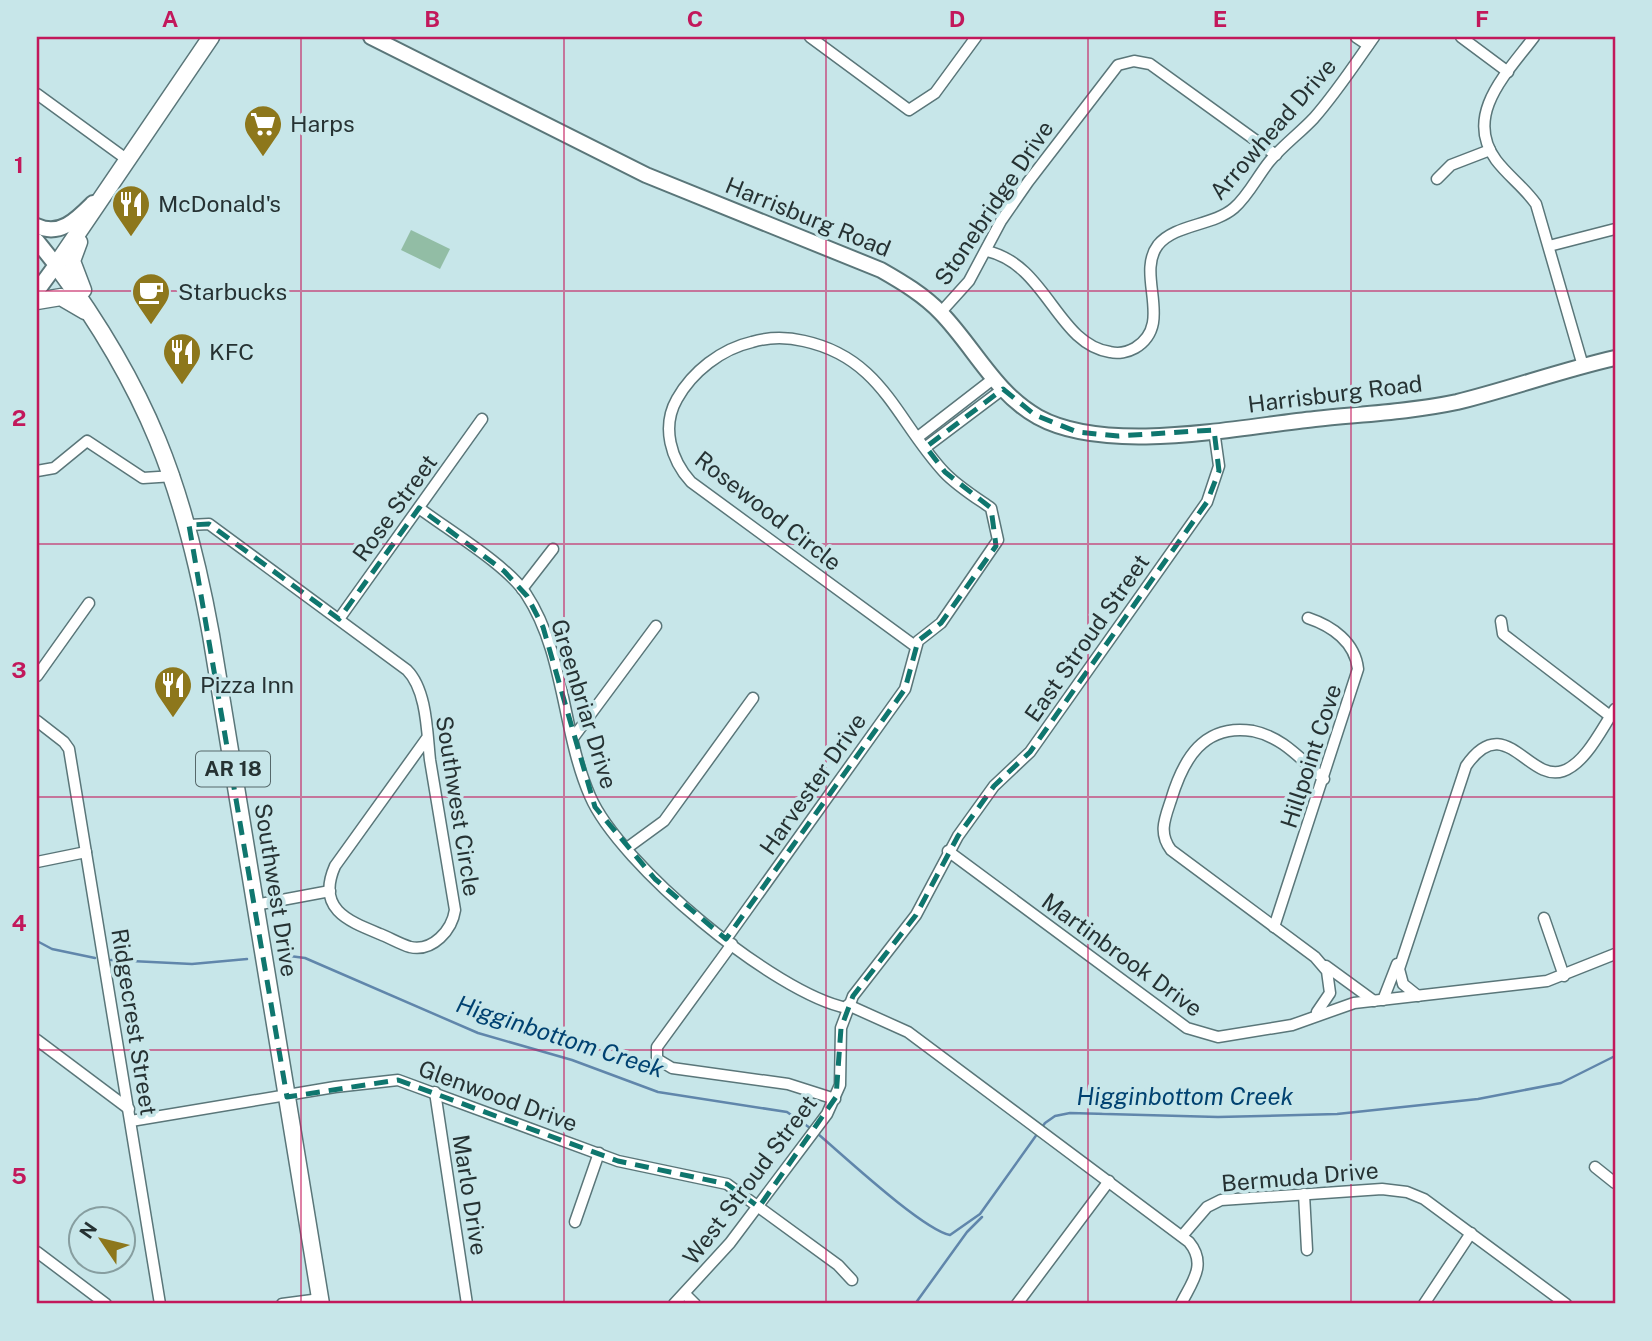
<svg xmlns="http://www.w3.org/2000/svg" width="1652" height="1341" font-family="'Public Sans',sans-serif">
	<rect width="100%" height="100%" fill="#c7e6e9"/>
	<polygon fill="#92bda5" points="411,230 450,249 440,269 401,250"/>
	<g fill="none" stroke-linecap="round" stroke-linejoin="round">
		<g stroke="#6086ab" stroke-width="2.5">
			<polyline points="37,941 52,949 95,958"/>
			<polyline points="282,955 305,958 478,1033 572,1060 658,1092 787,1112 813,1130"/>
			<polyline points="111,960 192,964 247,959"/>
			<path d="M818,1134C844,1156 922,1229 950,1235L980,1214L1045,1123L1055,1116L1070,1113L1218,1117L1337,1114L1478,1099L1561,1083L1615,1056"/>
			<polyline points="915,1304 967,1232 982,1217"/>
		</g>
		<defs>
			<g id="street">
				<polyline points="810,37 909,110 935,93 976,37"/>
				<polyline points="1356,37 1368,45"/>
				<polyline points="1461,37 1508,72"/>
				<path d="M1534,37C1507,73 1463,115 1496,160C1508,176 1524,187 1536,204L1583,366"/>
				<polyline points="37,94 129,161"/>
				<polyline points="1437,179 1451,165 1490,150"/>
				<polyline points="1549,246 1615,229"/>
				<path d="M987,251C1047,265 1057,344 1110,352C1118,354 1128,352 1135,348C1175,324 1135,275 1158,245C1175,224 1213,226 1234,208C1248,196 1257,177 1269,162C1282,146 1300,133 1314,118C1336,93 1355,64 1374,37"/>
				<polyline points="941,312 969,281 1001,221 1028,182 1118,65 1134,61 1150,64 1276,155"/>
				<polyline points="918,437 993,379"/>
				<polyline points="926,447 1003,389"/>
				<polyline points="37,471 54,468 87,441 143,478 174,476"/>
				<path d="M419,508C448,530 507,565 526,594C565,653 562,732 590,796C619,864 775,994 847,1008"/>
				<path d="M189,525L209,524L407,670C427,690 427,733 430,760L455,910C452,930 433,952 410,947C400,944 390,938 380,934C348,921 316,909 335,866L427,738"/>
				<polyline points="522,589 553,549"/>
				<polyline points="339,619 482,419"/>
				<polyline points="1501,621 1503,634 1610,716"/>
				<polyline points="37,676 89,603"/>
				<polyline points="37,721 64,742 69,749 160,1304"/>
				<polyline points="573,738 656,626"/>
				<polyline points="627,848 664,821 753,698"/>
				<polyline points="948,851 1187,1028 1218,1037 1292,1025 1354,1003 1547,981 1615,954"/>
				<polyline points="37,862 86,852"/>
				<polyline points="255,905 330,891"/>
				<polyline points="1544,918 1564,976"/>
				<path d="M1274,927L1358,669C1355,642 1332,626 1308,618"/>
				<path d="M726,939L905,689L918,641L941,623L998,540L991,508C975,497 957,486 944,472C896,420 882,358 804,341C787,337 769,337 752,342C721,349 692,372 677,399C661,427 671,460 691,482L915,646"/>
				<polyline points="732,944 657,1047 657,1059 672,1068 788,1084 835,1099"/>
				<polyline points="1326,966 1374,1001"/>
				<path d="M1418,996L1403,984L1399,969L1466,766C1505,709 1528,783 1563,771C1586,763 1602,728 1615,709"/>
				<polyline points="1383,1000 1397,964"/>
				<path d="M848,1005L908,1032L1189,1242C1208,1265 1191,1283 1181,1304"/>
				<path d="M1317,1012L1330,993L1327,971L1315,957L1171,850C1158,833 1165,818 1171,800C1183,760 1203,723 1253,731C1283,737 1301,760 1324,779"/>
				<polyline points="37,1040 129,1109"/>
				<polyline points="435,1092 467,1304"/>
				<polyline points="131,1121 335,1087 398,1080 618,1161 727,1184 838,1265 852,1280"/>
				<polyline points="1595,1167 1615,1183"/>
				<polyline points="1304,1194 1307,1250"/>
				<polyline points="575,1222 599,1153"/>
				<polyline points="1182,1236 1207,1207 1221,1200 1382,1189 1407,1192 1424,1199 1566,1304"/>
				<polyline points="37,1252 106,1304"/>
				<polyline points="685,1294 695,1304"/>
				<polyline points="282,1304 320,1299"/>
				<polyline points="674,1304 730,1243 827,1114 840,1085 841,1028 853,996 916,915 958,836 994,786 1030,752 1207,502 1219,466 1214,430"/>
				<polyline points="1017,1304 1109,1181"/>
				<polyline points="1424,1304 1471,1233"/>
			</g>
			<g id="secondary">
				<path d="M371,37L646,175L881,270C902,282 924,295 941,313C974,347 995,393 1038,417C1107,455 1238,427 1315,419C1362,414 1410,412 1457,402C1510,389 1562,370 1615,358"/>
				<path d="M37,226C60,237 77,219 93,203"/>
				<polyline points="37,241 56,265 37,291"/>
			</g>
			<g id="primary">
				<path d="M211,37L56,265C147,388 184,485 211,635L321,1304"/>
				<polyline points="79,242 72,261 83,290"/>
				<polyline points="37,301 61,297 85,311"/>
			</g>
		</defs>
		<use href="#street" stroke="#5a7679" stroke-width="13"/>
		<use href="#secondary" stroke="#5a7679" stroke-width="18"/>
		<use href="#primary" stroke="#5a7679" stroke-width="19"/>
		<use href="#street" stroke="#fff" stroke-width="10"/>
		<use href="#secondary" stroke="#fff" stroke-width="14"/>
		<use href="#primary" stroke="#fff" stroke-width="16"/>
	</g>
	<path fill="none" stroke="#0f766e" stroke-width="5" stroke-dasharray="14 9" stroke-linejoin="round" d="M1003,389L1035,415L1077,432L1118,436L1214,430L1219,471L1207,502L1030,752L994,786L958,836L916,915L853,996L841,1028L836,1097L759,1207L727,1184L618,1161L398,1080L287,1097L189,525L209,524L339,619L419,508L504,571L527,596L543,627L595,807L655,879L726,939L905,689L918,641L941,623L996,546L991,508L945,472L926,447Z"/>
	<path fill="none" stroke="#c2185b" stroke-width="2" stroke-opacity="0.55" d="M301,37V1304M564,37V1304M826,37V1304M1088,37V1304M1351,37V1304M37,291H1615M37,544H1615M37,797H1615M37,1050H1615"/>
	<defs>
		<symbol id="supermarket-pin" viewBox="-11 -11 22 30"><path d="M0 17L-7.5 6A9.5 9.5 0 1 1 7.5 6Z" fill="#8d771c" stroke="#c7e6e9"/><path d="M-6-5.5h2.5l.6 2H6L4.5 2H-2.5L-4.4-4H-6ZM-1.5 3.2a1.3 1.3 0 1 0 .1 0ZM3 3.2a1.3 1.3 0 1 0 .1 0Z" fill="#fff"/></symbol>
		<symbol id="restaurant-pin" viewBox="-11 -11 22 30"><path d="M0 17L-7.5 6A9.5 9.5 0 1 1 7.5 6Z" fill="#8d771c" stroke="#c7e6e9"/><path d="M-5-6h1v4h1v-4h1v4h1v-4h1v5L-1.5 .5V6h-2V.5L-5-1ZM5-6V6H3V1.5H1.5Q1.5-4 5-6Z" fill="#fff"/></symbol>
		<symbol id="cafe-pin" viewBox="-11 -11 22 30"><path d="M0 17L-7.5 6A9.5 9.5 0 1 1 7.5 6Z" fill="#8d771c" stroke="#c7e6e9"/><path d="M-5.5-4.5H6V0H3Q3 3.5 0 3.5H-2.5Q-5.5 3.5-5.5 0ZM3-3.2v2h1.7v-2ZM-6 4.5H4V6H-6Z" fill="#fff"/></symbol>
	</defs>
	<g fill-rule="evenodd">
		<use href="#supermarket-pin" x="241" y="102" width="44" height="60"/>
		<use href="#restaurant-pin" x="109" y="182" width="44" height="60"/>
		<use href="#cafe-pin" x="129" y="270" width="44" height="60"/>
		<use href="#restaurant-pin" x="160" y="330" width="44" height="60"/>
		<use href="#restaurant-pin" x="151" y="663" width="44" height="60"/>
	</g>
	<g text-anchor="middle" stroke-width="7" stroke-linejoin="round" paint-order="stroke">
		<rect fill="#c7e6e9" stroke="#56686a" stroke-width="2" x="196" y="751.5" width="74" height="35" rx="5"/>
		<g font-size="21" font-weight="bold" fill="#263233">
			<text x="233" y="776">AR 18</text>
		</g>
		<g font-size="23" fill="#263233" stroke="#c7e6e9" text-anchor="start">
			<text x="290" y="132">Harps</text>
			<text x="158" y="212">McDonald's</text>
			<text x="178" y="300">Starbucks</text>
			<text x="209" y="360">KFC</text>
			<text x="200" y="693">Pizza Inn</text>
		</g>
		<g font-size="23" fill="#263233" stroke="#c7e6e9">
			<text transform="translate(1273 129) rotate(-49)" y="8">Arrowhead Drive</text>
			<text transform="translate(994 203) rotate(-56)" y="8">Stonebridge Drive</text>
			<text transform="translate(808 217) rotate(22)" y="8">Harrisburg Road</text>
			<text transform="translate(1335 394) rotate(-7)" y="8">Harrisburg Road</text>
			<text transform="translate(395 508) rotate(-54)" y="8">Rose Street</text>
			<text transform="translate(768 511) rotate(38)" y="8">Rosewood Circle</text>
			<text transform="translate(1087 638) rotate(-55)" y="8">East Stroud Street</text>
			<text transform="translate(584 704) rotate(73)" y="8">Greenbriar Drive</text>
			<text transform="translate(1311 756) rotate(-72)" y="8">Hillpoint Cove</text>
			<text transform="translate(813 784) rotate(-55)" y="8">Harvester Drive</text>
			<text transform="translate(458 806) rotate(81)" y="8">Southwest Circle</text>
			<text transform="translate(276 890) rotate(81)" y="8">Southwest Drive</text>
			<text transform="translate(1122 955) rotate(36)" y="8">Martinbrook Drive</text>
			<text transform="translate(134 1022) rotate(81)" y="8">Ridgecrest Street</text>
			<text transform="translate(498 1096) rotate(20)" y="8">Glenwood Drive</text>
			<text transform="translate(1300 1177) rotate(-5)" y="8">Bermuda Drive</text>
			<text transform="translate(750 1180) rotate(-53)" y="8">West Stroud Street</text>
			<text transform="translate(470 1195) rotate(81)" y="8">Marlo Drive</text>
		</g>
		<g font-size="24" font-style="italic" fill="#004271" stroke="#c7e6e9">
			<text transform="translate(560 1037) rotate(18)" y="8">Higginbottom Creek</text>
			<text x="1185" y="1105">Higginbottom Creek</text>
		</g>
	</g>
	<rect width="1652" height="1341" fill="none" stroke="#c7e6e9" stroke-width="77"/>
	<g transform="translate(102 1240) rotate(305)"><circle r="33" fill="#c7e6e9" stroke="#879ea0" stroke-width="2"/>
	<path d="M0-5L12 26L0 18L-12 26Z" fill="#8d771c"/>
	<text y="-10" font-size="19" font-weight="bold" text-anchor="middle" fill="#263233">N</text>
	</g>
	<rect x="38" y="38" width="1576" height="1264" fill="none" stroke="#c2185b" stroke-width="2.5"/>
	<g font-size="23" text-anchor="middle" font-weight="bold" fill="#c2185b">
		<text x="170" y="27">A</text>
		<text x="432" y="27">B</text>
		<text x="695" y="27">C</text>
		<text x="957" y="27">D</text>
		<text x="1220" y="27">E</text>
		<text x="1482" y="27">F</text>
		<text x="19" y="173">1</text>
		<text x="19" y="426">2</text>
		<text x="19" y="678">3</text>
		<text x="19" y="931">4</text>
		<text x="19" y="1184">5</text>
	</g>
</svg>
